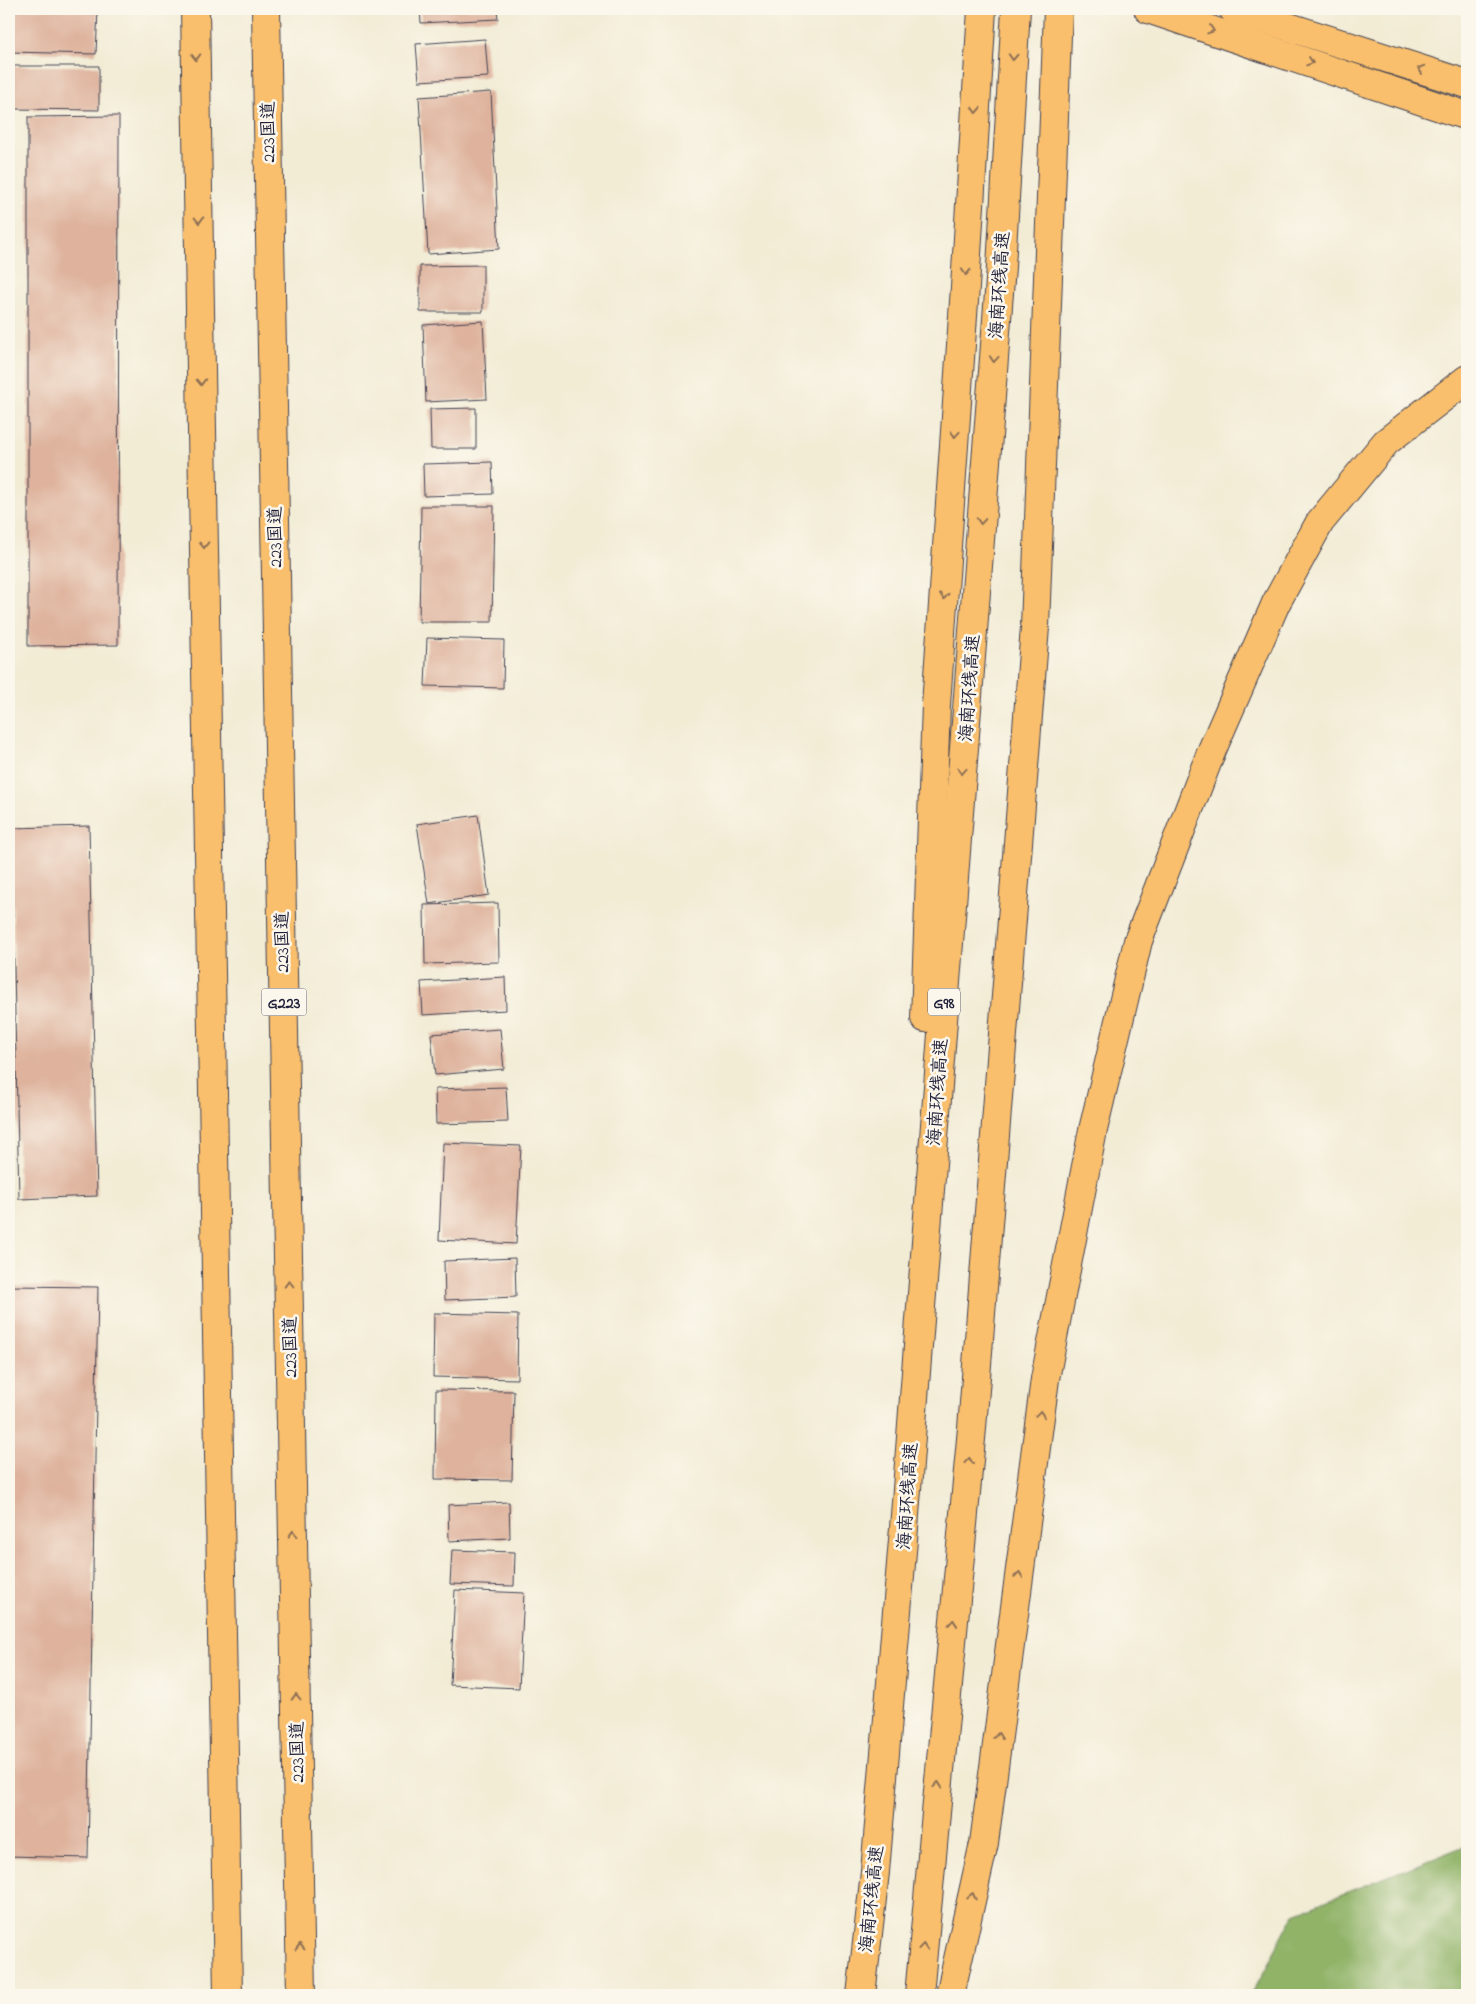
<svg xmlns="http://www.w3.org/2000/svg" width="1476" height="2004" font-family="'Indie Flower','LXGW WenKai TC',sans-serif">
	<rect width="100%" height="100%" fill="#fbf7ec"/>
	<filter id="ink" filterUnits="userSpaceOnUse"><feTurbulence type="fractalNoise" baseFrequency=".02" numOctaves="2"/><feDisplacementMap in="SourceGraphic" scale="10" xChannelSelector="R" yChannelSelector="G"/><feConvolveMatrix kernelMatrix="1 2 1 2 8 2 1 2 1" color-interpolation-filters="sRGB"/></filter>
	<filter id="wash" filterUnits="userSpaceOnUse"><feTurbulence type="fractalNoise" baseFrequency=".0096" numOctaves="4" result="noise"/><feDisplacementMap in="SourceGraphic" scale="20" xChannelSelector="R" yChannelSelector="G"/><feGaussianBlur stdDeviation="1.12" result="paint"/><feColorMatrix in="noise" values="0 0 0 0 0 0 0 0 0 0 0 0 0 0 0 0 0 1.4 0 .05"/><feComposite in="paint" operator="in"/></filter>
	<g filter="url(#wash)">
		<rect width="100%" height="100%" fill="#f2ecd5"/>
		<polygon fill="#90b368" stroke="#596a52" points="1467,1845 1467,1995 1251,1995 1295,1913"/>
		<g id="blocks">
			<g fill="#deb29c">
				<polygon points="9,9 98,9 96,54 9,52"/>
				<polygon points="420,9 497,9 498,19 421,23"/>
				<polygon points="485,39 488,77 419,81 416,44"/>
				<polygon points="13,66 99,66 99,110 13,109"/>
				<polygon points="491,92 499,249 428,254 419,97"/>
				<polygon points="119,116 118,645 28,646 28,117"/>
				<polygon points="483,265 483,312 420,312 420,266"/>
				<polygon points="483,321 487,399 426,402 423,325"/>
				<polygon points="476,408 476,449 431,449 430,409"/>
				<polygon points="492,462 493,494 424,496 423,464"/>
				<polygon points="421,506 494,506 492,622 419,622"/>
				<polygon points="427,638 504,640 503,688 425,686"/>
				<polygon points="478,815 489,895 429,904 417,824"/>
				<polygon points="89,826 97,1196 19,1199 11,828"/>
				<polygon points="498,903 499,962 425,964 424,905"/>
				<polygon points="505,977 506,1010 423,1015 421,982"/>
				<polygon points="500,1029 504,1069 435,1075 431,1034"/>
				<polygon points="506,1087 508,1122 436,1124 435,1089"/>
				<polygon points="443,1143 521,1146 516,1244 439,1240"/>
				<polygon points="515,1258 516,1297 445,1300 444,1261"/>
				<polygon points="9,1286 98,1287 88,1858 9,1856"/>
				<polygon points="434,1313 518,1315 517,1379 433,1377"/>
				<polygon points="436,1390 514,1391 512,1480 435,1479"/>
				<polygon points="509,1502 510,1538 449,1541 448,1505"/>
				<polygon points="452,1550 515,1552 514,1586 450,1584"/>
				<polygon points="455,1590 524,1593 519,1688 450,1685"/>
			</g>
		</g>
	</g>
	<g filter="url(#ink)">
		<use href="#blocks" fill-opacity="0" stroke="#414052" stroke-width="1"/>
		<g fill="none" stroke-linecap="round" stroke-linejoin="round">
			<defs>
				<g id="highway">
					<polyline points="195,9 228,1995"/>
					<polyline points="266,9 301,1995"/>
					<polyline points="1148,9 1467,116"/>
					<polyline points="1233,9 1467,84"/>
					<polyline points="925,1018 936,705 965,287 982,9"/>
					<polyline points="861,1995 875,1872 904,1528 1001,267 1016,9"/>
					<polyline points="919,1995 972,1428 1035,627 1058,9"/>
					<polyline points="950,1995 984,1843 1045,1379 1093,1130 1138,941 1212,750 1276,603 1320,522 1386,442 1467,379"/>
				</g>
			</defs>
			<use href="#highway" stroke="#414052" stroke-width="30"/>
			<use href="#highway" stroke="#f9bf6d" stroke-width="28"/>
		</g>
		<defs><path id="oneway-chevron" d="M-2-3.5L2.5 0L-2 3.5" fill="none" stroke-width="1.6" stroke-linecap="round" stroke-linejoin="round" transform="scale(1.25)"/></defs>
		<g stroke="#8e7054">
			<use href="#oneway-chevron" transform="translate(1211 30) rotate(18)"/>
			<use href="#oneway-chevron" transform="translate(196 57) rotate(89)"/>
			<use href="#oneway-chevron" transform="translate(1013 57) rotate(93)"/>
			<use href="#oneway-chevron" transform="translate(1310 62) rotate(19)"/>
			<use href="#oneway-chevron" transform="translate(1421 69) rotate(-162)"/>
			<use href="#oneway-chevron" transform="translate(976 110) rotate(93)"/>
			<use href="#oneway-chevron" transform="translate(199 220) rotate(89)"/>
			<use href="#oneway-chevron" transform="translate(966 272) rotate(93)"/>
			<use href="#oneway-chevron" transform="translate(994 359) rotate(94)"/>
			<use href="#oneway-chevron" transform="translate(201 382) rotate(89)"/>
			<use href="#oneway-chevron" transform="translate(955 434) rotate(94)"/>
			<use href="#oneway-chevron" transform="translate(981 521) rotate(94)"/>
			<use href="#oneway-chevron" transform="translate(204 545) rotate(89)"/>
			<use href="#oneway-chevron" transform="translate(944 596) rotate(94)"/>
			<use href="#oneway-chevron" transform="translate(962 771) rotate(94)"/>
			<use href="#oneway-chevron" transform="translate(289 1284) rotate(-91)"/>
			<use href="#oneway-chevron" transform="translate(1040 1414) rotate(-82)"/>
			<use href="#oneway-chevron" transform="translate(969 1461) rotate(-85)"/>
			<use href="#oneway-chevron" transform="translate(293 1534) rotate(-91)"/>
			<use href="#oneway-chevron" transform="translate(1019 1575) rotate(-82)"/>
			<use href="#oneway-chevron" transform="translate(953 1623) rotate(-85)"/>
			<use href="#oneway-chevron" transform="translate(296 1697) rotate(-91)"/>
			<use href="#oneway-chevron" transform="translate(998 1736) rotate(-83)"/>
			<use href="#oneway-chevron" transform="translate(938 1785) rotate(-85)"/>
			<use href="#oneway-chevron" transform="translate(972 1896) rotate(-77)"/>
			<use href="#oneway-chevron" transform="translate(300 1947) rotate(-91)"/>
			<use href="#oneway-chevron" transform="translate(923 1947) rotate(-85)"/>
		</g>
	</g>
	<g text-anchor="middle" stroke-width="5" stroke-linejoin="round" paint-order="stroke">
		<g fill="#fbf7ec" stroke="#636270" stroke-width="1">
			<rect x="261.5" y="988.5" width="45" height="27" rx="4"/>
			<rect x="928" y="988.5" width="32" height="27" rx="4"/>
		</g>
		<g font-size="16" font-weight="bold" fill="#22223b">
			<text x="284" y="1008">G223</text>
			<text x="944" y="1008">G98</text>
		</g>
		<g font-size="18" fill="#22223b" stroke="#fbf7ec">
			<text transform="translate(268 132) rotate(-91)" y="6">223国道</text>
			<text transform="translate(999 285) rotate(-86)" y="6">海南环线高速</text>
			<text transform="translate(275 537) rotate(-91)" y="6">223国道</text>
			<text transform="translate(969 688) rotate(-86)" y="6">海南环线高速</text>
			<text transform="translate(282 942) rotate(-91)" y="6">223国道</text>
			<text transform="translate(937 1092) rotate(-86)" y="6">海南环线高速</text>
			<text transform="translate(290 1347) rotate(-91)" y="6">223国道</text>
			<text transform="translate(907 1496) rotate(-86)" y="6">海南环线高速</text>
			<text transform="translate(297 1752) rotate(-91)" y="6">223国道</text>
			<text transform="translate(871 1899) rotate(-84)" y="6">海南环线高速</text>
		</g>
	</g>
	<rect width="1476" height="2004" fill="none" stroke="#fbf7ec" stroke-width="30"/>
</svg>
